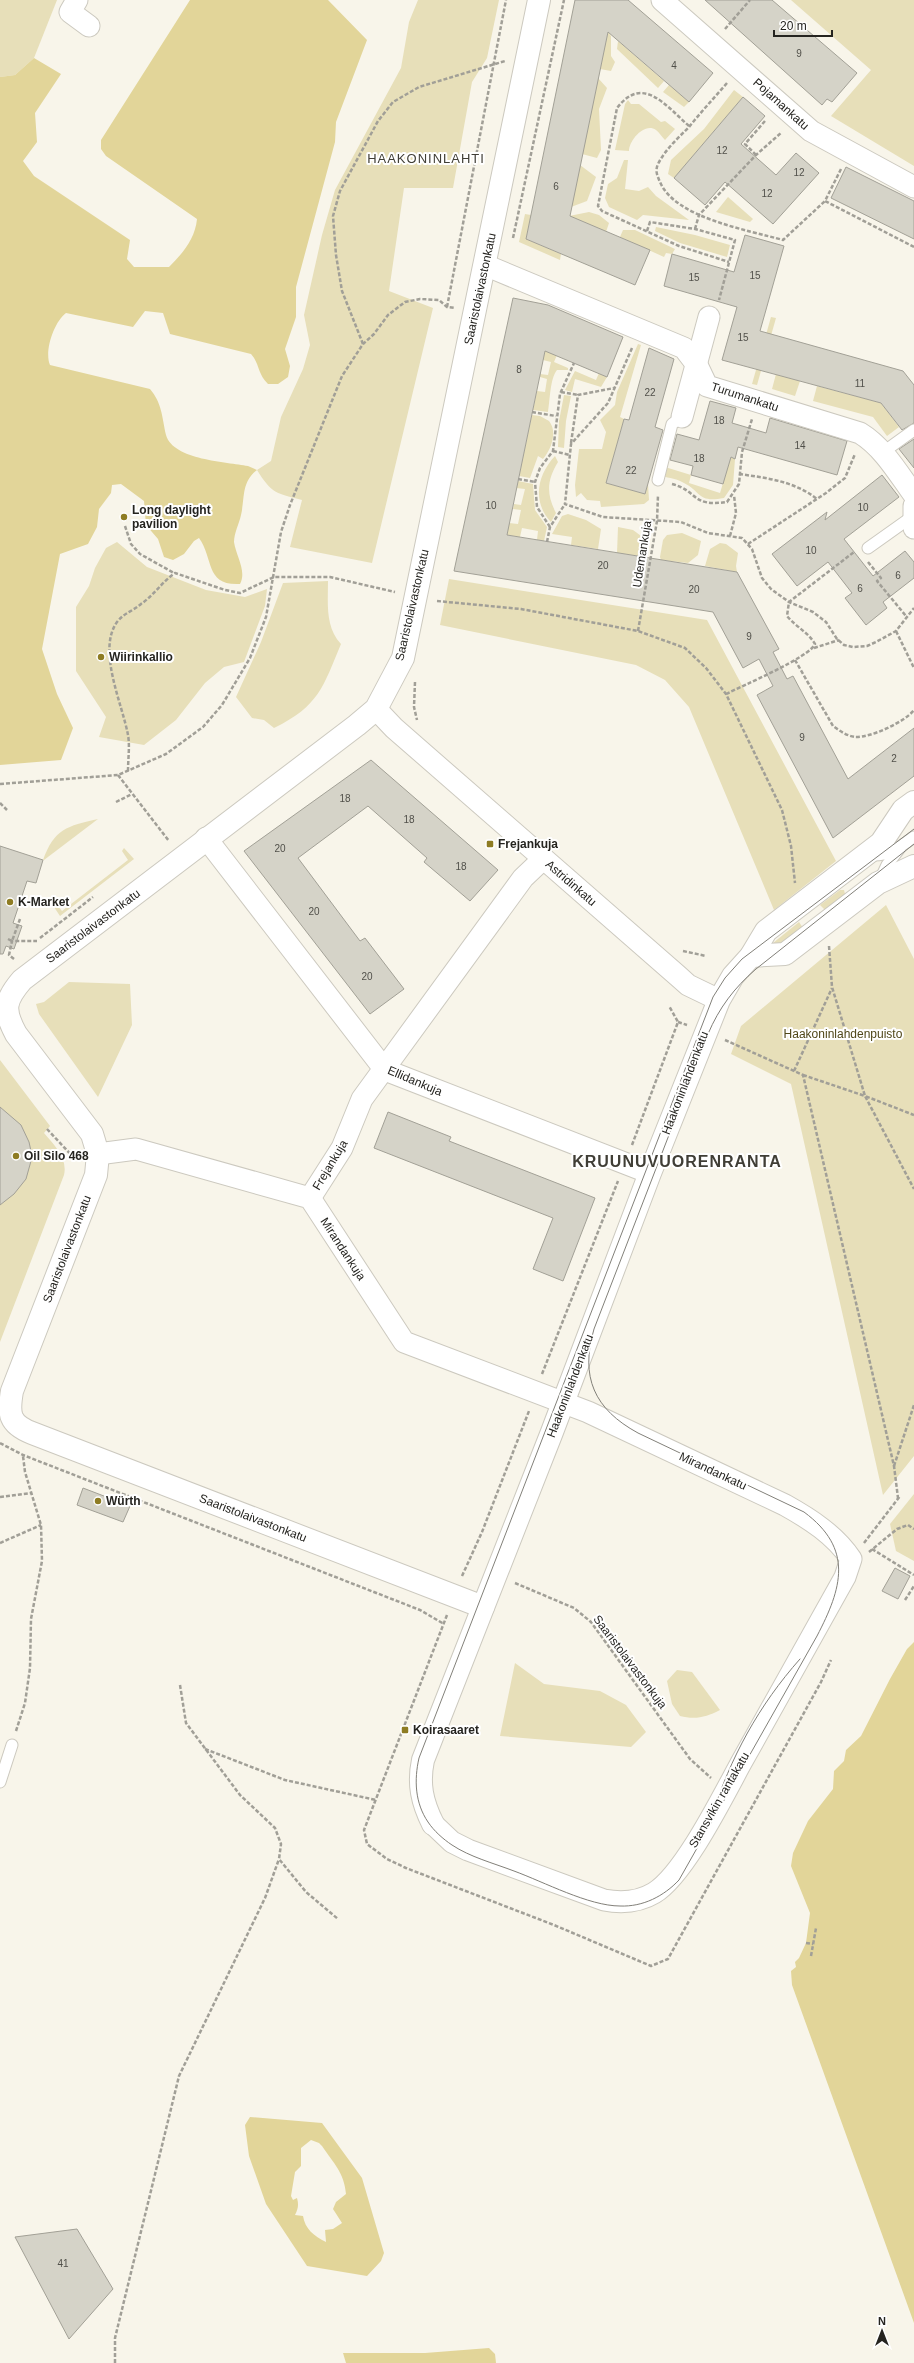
<svg xmlns="http://www.w3.org/2000/svg" width="914" height="2363" font-family="Arial,sans-serif">
	<rect width="100%" height="100%" fill="#f8f5ea"/>
	<g fill="#e7dfb9">
		<polygon points="0,0 57,0 34,58 15,75 0,77"/>
		<path d="M418,0H499L487,58L472,82L453,188H404L389,291L433,308L372,563L290,547L302,500C276,493 272,494 257,470L271,461L281,417L303,369L310,345L304,315L322,235L335,190L401,68L409,22Z"/>
		<polygon points="791,0 914,0 914,166 831,116 871,70"/>
		<polygon points="608,32 611,36 611,56 615,62 611,71 600,69"/>
		<polygon points="618,41 664,81 658,88 617,49"/>
		<polygon points="598,78 607,88 599,109 601,150 597,158 582,154"/>
		<polygon points="669,85 689,102 684,107 663,92"/>
		<polygon points="734,90 743,97 674,178 668,174 671,160 704,129"/>
		<path d="M628,100L631,104H639L661,122L665,121L675,129L665,140C662,137 659,132 656,130C644,122 629,141 629,151L615,150L625,104Z"/>
		<polygon points="624,160 628,160 625,189 639,191 648,187 656,196 689,220 643,215 637,220 609,207 605,198 608,184 617,178"/>
		<polygon points="580,165 596,177 587,201 571,207"/>
		<polygon points="728,197 753,219 750,222 716,212"/>
		<polygon points="589,212 599,215 609,223 606,232 569,216"/>
		<polygon points="525,214 531,215 526,239 561,254 560,260 519,242"/>
		<polygon points="656,227 695,235 730,245 727,257 680,243 655,231"/>
		<polygon points="623,230 635,230 675,249 672,254 666,253 664,257 620,237"/>
		<polygon points="771,317 776,318 757,385 752,384"/>
		<polygon points="638,344 641,345 620,417 624,419 606,483 645,494 648,484 649,500 644,504 601,507 600,501 587,500 581,493 576,497 575,485 579,449 602,449 606,432 600,420 615,405 617,392"/>
		<path d="M545,350L557,355L554,362L568,368V370H557C550,378 550,401 548,412L533,410L537,391L545,392L547,379L540,377V374L548,375L551,362L543,360Z"/>
		<polygon points="575,371 596,380 599,373 607,377 601,387 575,379 572,392 565,390"/>
		<polygon points="776,374 800,381 795,396 772,389"/>
		<polygon points="817,386 881,403 899,427 887,436 873,417 813,401"/>
		<polygon points="564,395 571,396 566,421 564,448 558,447 559,421"/>
		<path d="M532,415L540,416L549,421C558,432 551,450 543,459L538,456L530,478L519,476Z"/>
		<path d="M555,456L558,462C547,480 546,494 556,513L551,522C532,502 537,475 555,456Z"/>
		<path d="M731,457L735,459L733,485L724,498C697,503 702,492 684,483C678,479 669,478 662,476L665,467L691,475L689,483L720,493Z"/>
		<polygon points="518,481 533,484 535,510 547,527 544,541 537,540 538,531 522,528 520,537 507,535 509,523 518,524 521,510 513,509 514,504 521,505 525,489 516,488"/>
		<polygon points="568,514 586,520 601,529 598,549 571,545 572,537 552,534 562,516"/>
		<polygon points="618,527 633,530 648,541 646,557 617,553"/>
		<polygon points="682,533 701,541 698,555 688,563 661,560 660,557 663,540 667,535"/>
		<polygon points="117,542 147,567 206,590 245,597 267,589 265,606 244,662 224,667 205,683 176,720 144,745 99,737 106,717 76,671 76,607 89,586 95,568 106,548"/>
		<polygon points="720,543 726,544 738,553 736,566 737,572 705,566 710,549"/>
		<polygon points="449,579 707,620 836,861 774,910 689,707 665,680 636,665 440,625"/>
		<path d="M328,581C328,603 325,627 341,644C323,687 319,706 274,728L264,720L252,718L236,697L261,642L283,583Z"/>
		<path d="M98,819L44,860H43C54,829 67,826 98,819Z"/>
		<polygon points="124,848 134,859 60,916 54,907 57,905 62,911 128,860 122,851"/>
		<polygon points="840,890 844,890 845,894 825,910 820,905"/>
		<polygon points="886,905 914,959 914,1456 883,1495 791,1084 731,1054 741,1026"/>
		<polygon points="799,922 803,928 777,947 773,945 773,943"/>
		<polygon points="69,982 130,984 132,1025 98,1097 39,1014 36,1004 44,1002"/>
		<path d="M0,1060L50,1126L44,1133C54,1145 68,1158 64,1175L0,1342Z"/>
		<polygon points="914,1494 914,1561 896,1551 890,1524"/>
		<polygon points="515,1663 544,1684 600,1691 626,1705 646,1732 631,1747 500,1736"/>
		<path d="M677,1670L692,1672L720,1710C707,1717 695,1720 680,1716L672,1704L667,1681Z"/>
	</g>
	<g fill="#e2d599" fill-rule="evenodd">
		<path d="M190,0H328L367,40L336,122L335,142L296,287V317L285,349L290,366L288,377L278,384H268C257,373 260,364 251,354L170,334L163,313L145,311L133,327L66,313C54,322 44,351 50,365L150,389C162,403 162,417 166,435C173,460 227,462 248,466L257,470C241,482 245,499 241,515C239,524 234,533 234,542C236,556 247,571 240,584C205,586 214,559 199,538L194,541L184,554L173,560L164,557L158,539L146,525L144,501L121,484L112,485L111,493L99,509L97,527L88,544L60,554L42,649L57,694L73,728L61,760L0,765V77L15,75L34,58L61,74L35,113L37,142L23,161L34,176L130,240L127,259L134,267H169C183,253 195,239 197,219L106,156L101,149V140Z"/>
		<polygon points="914,1642 914,2323 792,1985 791,1971 796,1967 795,1962 799,1958 806,1943 810,1913 791,1866 793,1853 808,1821 833,1789 834,1771 844,1761 846,1750 861,1736 890,1679 907,1649"/>
		<path d="M250,2117L322,2123L362,2178L384,2253L381,2261L367,2276L307,2266L266,2204L249,2156L245,2125ZM311,2140L319,2143L322,2146C334,2164 344,2172 346,2194L336,2202L333,2209L342,2223L333,2229L325,2230L326,2242C314,2236 305,2229 303,2216L295,2215C298,2209 299,2205 297,2198L293,2200L291,2196L295,2172L301,2166V2148Z"/>
		<polygon points="489,2348 495,2354 496,2363 346,2363 343,2353 425,2353"/>
	</g>
	<g fill="#d5d3c8" stroke="#a2a096">
		<polygon points="575,0 628,0 713,73 689,102 608,32 570,216 650,250 635,285 526,239"/>
		<polygon points="705,0 772,0 857,73 832,102 827,99 822,105"/>
		<polygon points="743,97 765,116 741,144 776,175 796,153 819,173 773,224 725,182 705,205 674,178"/>
		<polygon points="846,167 914,201 914,239 831,198"/>
		<polygon points="745,235 784,246 760,331 903,371 914,385 914,423 902,430 881,403 722,360 737,307 664,286 672,254 734,272"/>
		<polygon points="513,298 548,305 623,337 607,377 545,351 507,535 737,572 779,649 773,652 787,679 793,676 848,779 914,728 914,776 833,838 757,695 773,686 759,659 743,668 713,612 454,571"/>
		<polygon points="649,348 674,359 655,427 663,430 645,494 606,483 624,419 629,420"/>
		<polygon points="710,401 736,408 732,423 766,433 770,418 847,441 837,475 738,447 735,459 731,457 723,484 691,475 693,466 670,460 677,434 699,440"/>
		<polygon points="914,439 914,468 899,449"/>
		<polygon points="882,475 899,497 844,539 873,576 905,551 914,562 914,578 883,602 887,608 866,625 845,598 852,593 828,562 797,586 772,554 827,512 825,520"/>
		<polygon points="371,760 498,870 470,901 424,862 427,858 368,806 298,858 360,941 365,938 404,989 370,1014 244,851"/>
		<polygon points="0,846 43,860 36,883 27,881 13,923 22,926 14,949 6,946 3,954 0,954"/>
		<polygon points="0,1107 21,1125 29,1142 31,1151 31,1161 26,1179 14,1194 0,1205"/>
		<polygon points="388,1112 451,1137 449,1141 595,1198 563,1281 533,1269 553,1218 374,1148"/>
		<polygon points="83,1488 130,1506 123,1522 77,1505"/>
		<polygon points="895,1568 910,1576 898,1599 882,1591"/>
		<polygon points="77,2229 113,2289 69,2339 15,2237"/>
	</g>
	<g fill="none" stroke-linecap="round" stroke-linejoin="round">
		<defs>
			<g id="lane">
				<polyline points="882,453 914,430"/>
				<polyline points="658,480 672,424 682,417"/>
				<polyline points="868,548 913,516"/>
				<path d="M872,855C888,856 902,846 914,837"/>
				<polyline points="880,880 887,865 900,848"/>
				<polyline points="0,1782 12,1745"/>
			</g>
			<g id="street">
				<polyline points="77,0 70,12 89,26"/>
				<polyline points="662,0 811,131 914,187"/>
				<path d="M485,265L684,348L697,365L707,386L860,433C883,447 898,473 914,495"/>
				<polyline points="682,417 709,317"/>
				<polyline points="914,506 914,528"/>
				<polyline points="376,709 394,728 678,976 688,985 719,1000"/>
				<polyline points="206,838 385,1070 650,1173"/>
				<path d="M98,1154L136,1149L310,1198L404,1342L588,1412L785,1505C810,1519 835,1535 851,1559L845,1577C811,1639 776,1701 741,1763C723,1796 684,1875 654,1893C639,1902 620,1903 604,1900L468,1850L452,1842L433,1824"/>
				<polyline points="310,1198 342,1148 362,1099 523,878 543,859"/>
			</g>
			<g id="secondary">
				<polyline points="751,956 785,954 878,883 914,866"/>
				<path d="M483,1607L32,1433C9,1424 8,1414 12,1391L96,1175L98,1154L92,1134L16,1034C3,1010 4,1001 22,980L357,725L376,709L403,658L539,0"/>
				<path d="M433,1824C422,1802 418,1784 423,1760L552,1432L650,1173L719,1000L733,976L751,956L766,931L881,843L903,810L914,802"/>
			</g>
		</defs>
		<use href="#lane" stroke="#ccc9bf" stroke-width="13"/>
		<use href="#street" stroke="#ccc9bf" stroke-width="23"/>
		<use href="#secondary" stroke="#ccc9bf" stroke-width="24"/>
		<g stroke="#a19f97" stroke-width="2.5" stroke-dasharray="4 2" stroke-linecap="butt">
			<polyline points="725,29 750,0"/>
			<path d="M727,83C714,98 701,112 689,127C678,138 665,150 658,164C655,171 657,175 660,182C675,218 748,230 783,240L825,201"/>
			<path d="M689,126C666,106 643,74 617,108L598,206L602,211L679,246L729,262"/>
			<polyline points="756,155 745,144 765,121"/>
			<polyline points="841,169 825,201 914,247"/>
			<polyline points="695,229 699,215 756,155 782,132"/>
			<polyline points="647,231 650,222 695,229 735,240 719,300"/>
			<polyline points="513,238 564,0"/>
			<polyline points="447,307 506,0"/>
			<polyline points="363,344 342,291 336,255 333,216 340,191 378,121 393,102 419,87 505,61"/>
			<polyline points="632,348 608,403 571,444 565,504 603,517 681,522 708,533 742,538 752,549 762,578 771,589 789,602 813,612 826,622 837,639 844,645 853,647 867,646 876,642 896,631 914,608"/>
			<polyline points="561,392 578,395"/>
			<polyline points="532,412 556,416"/>
			<polyline points="571,443 578,395 614,388"/>
			<polyline points="553,451 570,455"/>
			<path d="M739,474C767,478 794,481 817,499"/>
			<polyline points="518,479 535,482"/>
			<path d="M672,484C699,491 690,507 727,502L739,484L742,452L752,419"/>
			<polyline points="125,526 131,544 140,554 174,573"/>
			<polyline points="550,527 537,507 535,482 540,468 553,451 560,394 574,363"/>
			<polyline points="730,536 736,513 734,495"/>
			<polyline points="547,542 550,527 565,504"/>
			<polyline points="748,544 826,493 845,478 855,454"/>
			<polyline points="868,562 881,578 877,581 906,616"/>
			<polyline points="437,601 521,609 638,631 685,648 706,668 726,694 782,810 791,846 795,883"/>
			<polyline points="638,631 657,521 658,495"/>
			<polyline points="896,631 914,668"/>
			<polyline points="814,648 839,640"/>
			<path d="M795,660L833,726C840,731 847,736 855,737C870,738 905,722 914,710"/>
			<polyline points="415,682 414,707 417,720"/>
			<path d="M726,694C742,686 810,657 815,644C808,632 796,627 787,616L789,602L854,552"/>
			<path d="M128,771C128,759 130,746 128,735C122,703 97,650 117,622C124,613 133,611 141,604C154,595 162,582 175,573L225,590L240,593L274,577H330L395,592"/>
			<polyline points="118,775 169,841"/>
			<polyline points="0,784 118,775 166,754 203,727 222,705 250,658 266,617 281,532 290,505 342,376 363,344 374,334 388,315 405,302 420,299 439,300 447,307 455,308"/>
			<polyline points="116,802 132,794"/>
			<polyline points="0,803 7,810"/>
			<polyline points="40,938 93,897"/>
			<polyline points="8,939 12,941 20,919"/>
			<polyline points="829,946 832,987 865,1096 914,1115"/>
			<polyline points="683,951 706,956"/>
			<polyline points="14,959 9,955 12,941 37,941"/>
			<polyline points="678,1022 687,1025"/>
			<polyline points="725,1040 803,1075 894,1466 898,1498"/>
			<polyline points="794,1071 832,988"/>
			<polyline points="803,1075 865,1096 914,1189"/>
			<polyline points="47,1129 76,1160"/>
			<polyline points="632,1145 678,1022 669,1006"/>
			<polyline points="542,1374 618,1181"/>
			<polyline points="0,1443 23,1455 420,1610 444,1624"/>
			<polyline points="894,1466 914,1405"/>
			<polyline points="0,1497 32,1493"/>
			<polyline points="0,1543 41,1525"/>
			<polyline points="864,1543 900,1496"/>
			<polyline points="872,1549 914,1575"/>
			<polyline points="869,1552 897,1529 908,1525 914,1529"/>
			<polyline points="462,1576 482,1532 529,1411"/>
			<polyline points="515,1583 574,1608 591,1622 690,1759 711,1778"/>
			<polyline points="905,1600 914,1586"/>
			<polyline points="447,1615 364,1830 367,1844 387,1859 406,1868 554,1925 651,1966 668,1959 821,1682 831,1660"/>
			<polyline points="180,1685 186,1723 240,1795 275,1828 281,1844 279,1859 306,1892 338,1919"/>
			<polyline points="16,1731 25,1703 30,1668 31,1619 42,1561 41,1525 25,1472 23,1456"/>
			<polyline points="205,1749 285,1780 376,1800"/>
			<polyline points="806,1943 813,1944"/>
			<polyline points="811,1956 816,1928"/>
			<polyline points="115,2363 115,2338 179,2076 265,1898 279,1859"/>
		</g>
		<use href="#lane" stroke="#fff" stroke-width="11"/>
		<use href="#street" stroke="#fff" stroke-width="21"/>
		<use href="#secondary" stroke="#fff" stroke-width="22"/>
		<g stroke="#828079" stroke-width="1">
			<path d="M914,829L742,959L725,978L713,997L419,1758C414,1780 415,1803 428,1822C434,1831 443,1839 452,1845C470,1857 493,1863 514,1871C544,1882 589,1906 620,1906C643,1907 664,1896 679,1880L817,1636C842,1588 854,1549 804,1512L638,1433C594,1409 580,1377 594,1329L708,1034C719,1008 734,988 756,969L914,844"/>
			<path d="M712,1816C730,1758 759,1705 800,1659"/>
		</g>
	</g>
	<g fill="#8e7c23" stroke="#fff" stroke-width="1.5">
		<circle cx="124" cy="517" r="4"/>
		<circle cx="101" cy="657" r="4"/>
		<rect x="486" y="840" width="8" height="8" rx="2"/>
		<circle cx="10" cy="902" r="4"/>
		<circle cx="16" cy="1156" r="4"/>
		<circle cx="98" cy="1501" r="4"/>
		<rect x="401" y="1726" width="8" height="8" rx="2"/>
	</g>
	<g text-anchor="middle" stroke-width="4" stroke-linejoin="round" paint-order="stroke">
		<g font-size="10" fill="#51504a">
			<text x="799" y="57">9</text>
			<text x="674" y="69">4</text>
			<text x="722" y="154">12</text>
			<text x="799" y="176">12</text>
			<text x="556" y="190">6</text>
			<text x="767" y="197">12</text>
			<text x="755" y="279">15</text>
			<text x="694" y="281">15</text>
			<text x="743" y="341">15</text>
			<text x="519" y="373">8</text>
			<text x="860" y="387">11</text>
			<text x="650" y="396">22</text>
			<text x="719" y="424">18</text>
			<text x="800" y="449">14</text>
			<text x="699" y="462">18</text>
			<text x="631" y="474">22</text>
			<text x="491" y="509">10</text>
			<text x="863" y="511">10</text>
			<text x="811" y="554">10</text>
			<text x="603" y="569">20</text>
			<text x="898" y="579">6</text>
			<text x="860" y="592">6</text>
			<text x="694" y="593">20</text>
			<text x="749" y="640">9</text>
			<text x="802" y="741">9</text>
			<text x="894" y="762">2</text>
			<text x="345" y="802">18</text>
			<text x="409" y="823">18</text>
			<text x="280" y="852">20</text>
			<text x="461" y="870">18</text>
			<text x="314" y="915">20</text>
			<text x="367" y="980">20</text>
			<text x="63" y="2267">41</text>
		</g>
		<g font-size="12" fill="#252420" stroke="#fff">
			<text transform="translate(781 104) rotate(42)" y="4">Pojamankatu</text>
			<text transform="translate(480 289) rotate(-78)" y="4">Saaristolaivastonkatu</text>
			<text transform="translate(745 397) rotate(18)" y="4">Turumankatu</text>
			<text transform="translate(642 554) rotate(-81)" y="4">Udemankuja</text>
			<text transform="translate(412 605) rotate(-77)" y="4">Saaristolaivastonkatu</text>
			<text transform="translate(571 883) rotate(41)" y="4">Astridinkatu</text>
			<text transform="translate(93 926) rotate(-37)" y="4">Saaristolaivastonkatu</text>
			<text transform="translate(415 1081) rotate(23)" y="4">Ellidankuja</text>
			<text transform="translate(685 1083) rotate(-69)" y="4">Haakoninlahdenkatu</text>
			<text transform="translate(330 1165) rotate(-59)" y="4">Frejankuja</text>
			<text transform="translate(67 1249) rotate(-69)" y="4">Saaristolaivastonkatu</text>
			<text transform="translate(343 1249) rotate(57)" y="4">Mirandankuja</text>
			<text transform="translate(570 1386) rotate(-69)" y="4">Haakoninlahdenkatu</text>
			<text transform="translate(713 1471) rotate(25)" y="4">Mirandankatu</text>
			<text transform="translate(253 1518) rotate(21)" y="4">Saaristolaivastonkatu</text>
			<text transform="translate(630 1662) rotate(53)" y="4">Saaristolaivastonkuja</text>
			<text transform="translate(719 1800) rotate(-60)" y="4">Stansvikin rantakatu</text>
		</g>
		<g font-size="12" font-weight="bold" fill="#252420" stroke="#fff" text-anchor="start">
			<text x="132" y="514">Long daylight<tspan x="132" dy="14">pavilion</tspan></text>
			<text x="109" y="661">Wiirinkallio</text>
			<text x="498" y="848">Frejankuja</text>
			<text x="18" y="906">K-Market</text>
			<text x="24" y="1160">Oil Silo 468</text>
			<text x="106" y="1505">Würth</text>
			<text x="413" y="1734">Koirasaaret</text>
		</g>
		<g font-size="12" fill="#504719" stroke="#fff">
			<text x="843" y="1038">Haakoninlahdenpuisto</text>
		</g>
		<g font-size="13" letter-spacing="1" fill="#403e36" stroke="#fff">
			<text x="426" y="163">HAAKONINLAHTI</text>
		</g>
		<g font-size="16" font-weight="bold" letter-spacing="1" fill="#403e36" stroke="#fff">
			<text x="677" y="1167">KRUUNUVUORENRANTA</text>
		</g>
	</g>
	<g transform="translate(882 2331)" stroke="#ffffff" stroke-width="3" paint-order="stroke">
	<path d="M0-3L7 15L0 10L-7 15Z" fill="#252420"/>
	<text y="-6" font-size="11" font-weight="bold" text-anchor="middle" fill="#252420">N</text>
	</g>
	<path d="M774 30v6h58v-6" fill="none" stroke="#252420" stroke-width="2"/>
	<text x="780" y="30" font-size="12" fill="#252420" stroke="#ffffff" stroke-width="3" paint-order="stroke">20 m</text>
</svg>
